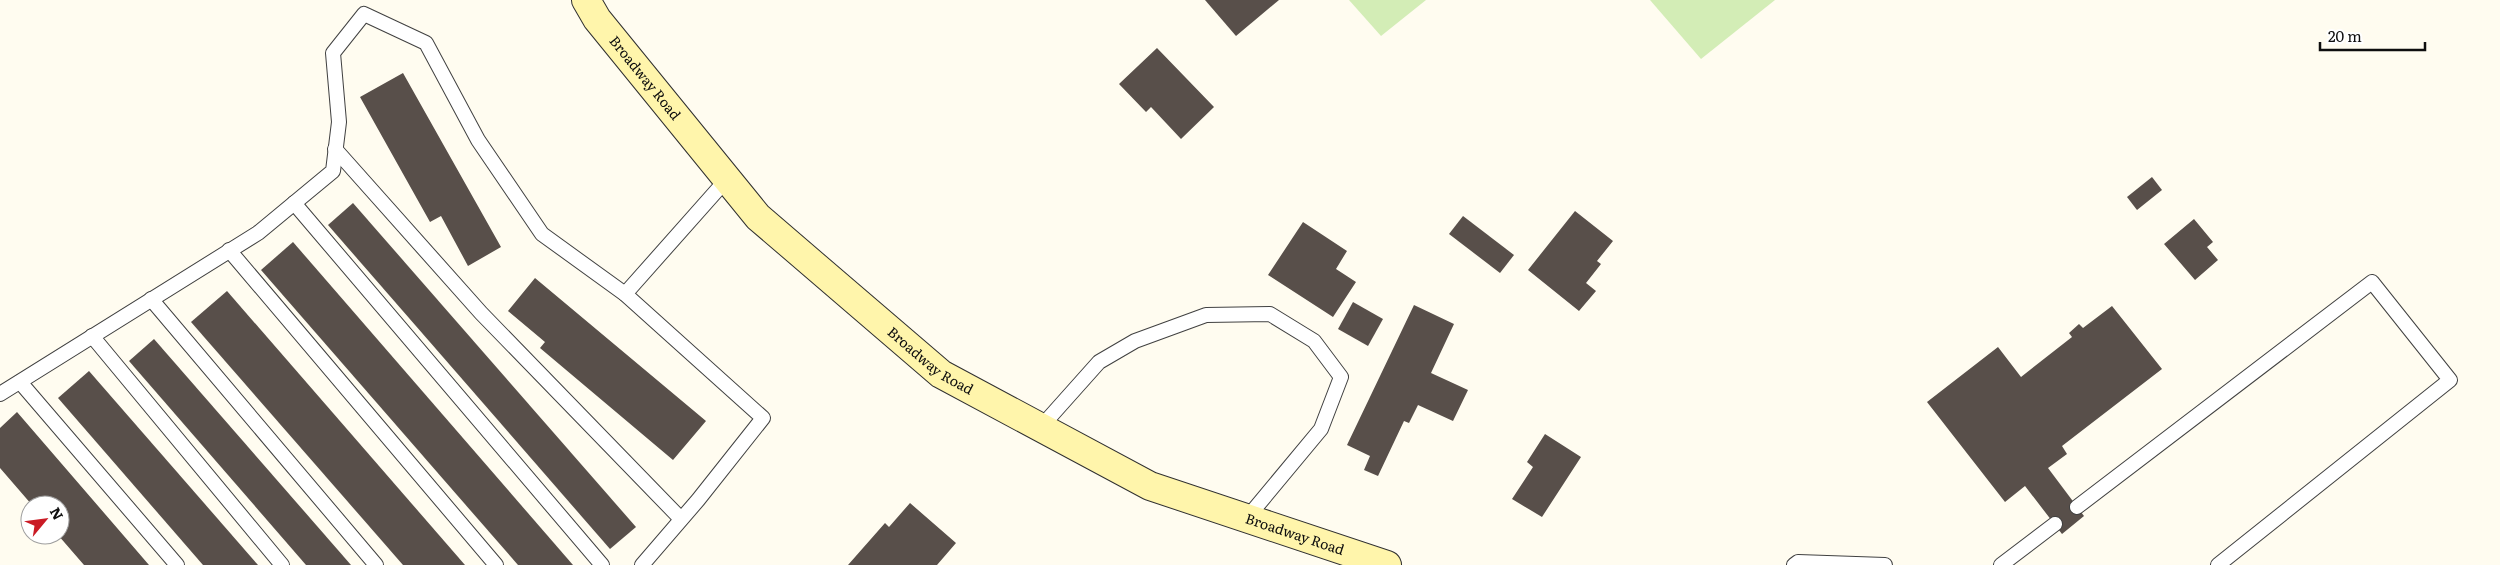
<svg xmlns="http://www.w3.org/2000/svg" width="2500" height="565" font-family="Literata,serif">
	<rect width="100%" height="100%" fill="#fffcf0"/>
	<g fill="#d3edb6">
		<polygon points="1349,0 1426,0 1381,36"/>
		<polygon points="1650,0 1775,0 1701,59"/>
	</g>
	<g fill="#584f4a">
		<polygon points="1205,0 1279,0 1236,36"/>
		<polygon points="1157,48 1214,107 1181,139 1151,107 1146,112 1119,84"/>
		<polygon points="403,73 501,247 468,266 441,216 430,222 360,97"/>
		<polygon points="2152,177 2162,190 2137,210 2127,197"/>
		<polygon points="353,203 636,527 610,549 328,225"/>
		<polygon points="1575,211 1613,241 1597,261 1601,264 1586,283 1596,291 1579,311 1528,270"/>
		<polygon points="1463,216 1514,255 1500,273 1449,234"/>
		<polygon points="2194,219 2213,242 2207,247 2218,260 2195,280 2164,244"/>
		<polygon points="1303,222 1347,251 1336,269 1356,282 1333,317 1268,275"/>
		<polygon points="293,242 573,565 518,565 261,270"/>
		<polygon points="535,278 706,421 673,460 540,348 545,342 508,311"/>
		<polygon points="227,291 465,565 403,565 191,322"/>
		<polygon points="1353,302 1383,319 1368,346 1338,329"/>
		<polygon points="1414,305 1454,324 1431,373 1468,390 1453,421 1418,405 1409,423 1404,421 1378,476 1364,470 1370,456 1347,445"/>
		<polygon points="2112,306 2162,369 2062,446 2067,454 2048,468 2084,516 2062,534 2025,486 2005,502 1927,402 1998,347 2021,377 2072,337 2069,333 2079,324 2083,328"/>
		<polygon points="154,339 351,565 306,565 129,361"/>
		<polygon points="89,371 258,565 203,565 58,398"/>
		<polygon points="17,412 149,565 84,565 58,535 60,535 60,505 32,505 0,468 0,428"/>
		<polygon points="1545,434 1581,457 1542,517 1512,499 1533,467 1527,462"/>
		<polygon points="910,503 956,543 937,565 848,565 885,523 889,527"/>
	</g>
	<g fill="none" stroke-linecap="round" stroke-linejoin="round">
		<defs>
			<g id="service">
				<polyline points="335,149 481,313 681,519"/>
				<polyline points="294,203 602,565"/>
				<polyline points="229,250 496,565"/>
				<polyline points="625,294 727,179"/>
				<polyline points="151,299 376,565"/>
				<polyline points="92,336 282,565"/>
				<polyline points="20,382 177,565"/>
				<polyline points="0,394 258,233 333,171 339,122 333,53 364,14 426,43 478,140 542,234 625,294 763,418 698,500 642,565"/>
				<polyline points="1041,427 1099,362 1135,341 1206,315 1270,314 1314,341 1341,377 1321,429 1247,518"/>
				<polyline points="2077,507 2372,282 2450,380 2218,565"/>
				<polyline points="1794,565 1798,562 1885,565"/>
				<polyline points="2001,565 2055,524"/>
			</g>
			<g id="secondary">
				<path id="s1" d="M586,0L597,19L758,217L941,374L1150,486L1387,565"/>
			</g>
		</defs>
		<use href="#service" stroke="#414141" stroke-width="16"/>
		<use href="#secondary" stroke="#303030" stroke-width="30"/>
		<use href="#service" stroke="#fff" stroke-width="14"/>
		<use href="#secondary" stroke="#fff5ab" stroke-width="28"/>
	</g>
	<g text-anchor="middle" stroke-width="5" stroke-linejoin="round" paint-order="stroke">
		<g font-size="14" fill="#0e0e0e" stroke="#fff">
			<text dy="5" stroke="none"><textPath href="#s1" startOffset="98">Broadway Road</textPath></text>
			<text dy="5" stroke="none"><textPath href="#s1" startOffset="502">Broadway Road</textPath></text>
			<text dy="5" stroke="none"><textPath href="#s1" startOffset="908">Broadway Road</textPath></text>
		</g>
	</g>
	<g transform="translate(45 520) rotate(61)"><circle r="24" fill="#ffffff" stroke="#9f9f9f"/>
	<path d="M0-4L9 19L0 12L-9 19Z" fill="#ca1b25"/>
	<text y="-8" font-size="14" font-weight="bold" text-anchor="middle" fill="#0e0e0e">N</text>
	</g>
	<path d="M2320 42v8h105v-8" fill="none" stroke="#0e0e0e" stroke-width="2.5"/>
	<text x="2328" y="42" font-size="15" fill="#0e0e0e" stroke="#ffffff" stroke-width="4" paint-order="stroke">20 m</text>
</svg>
